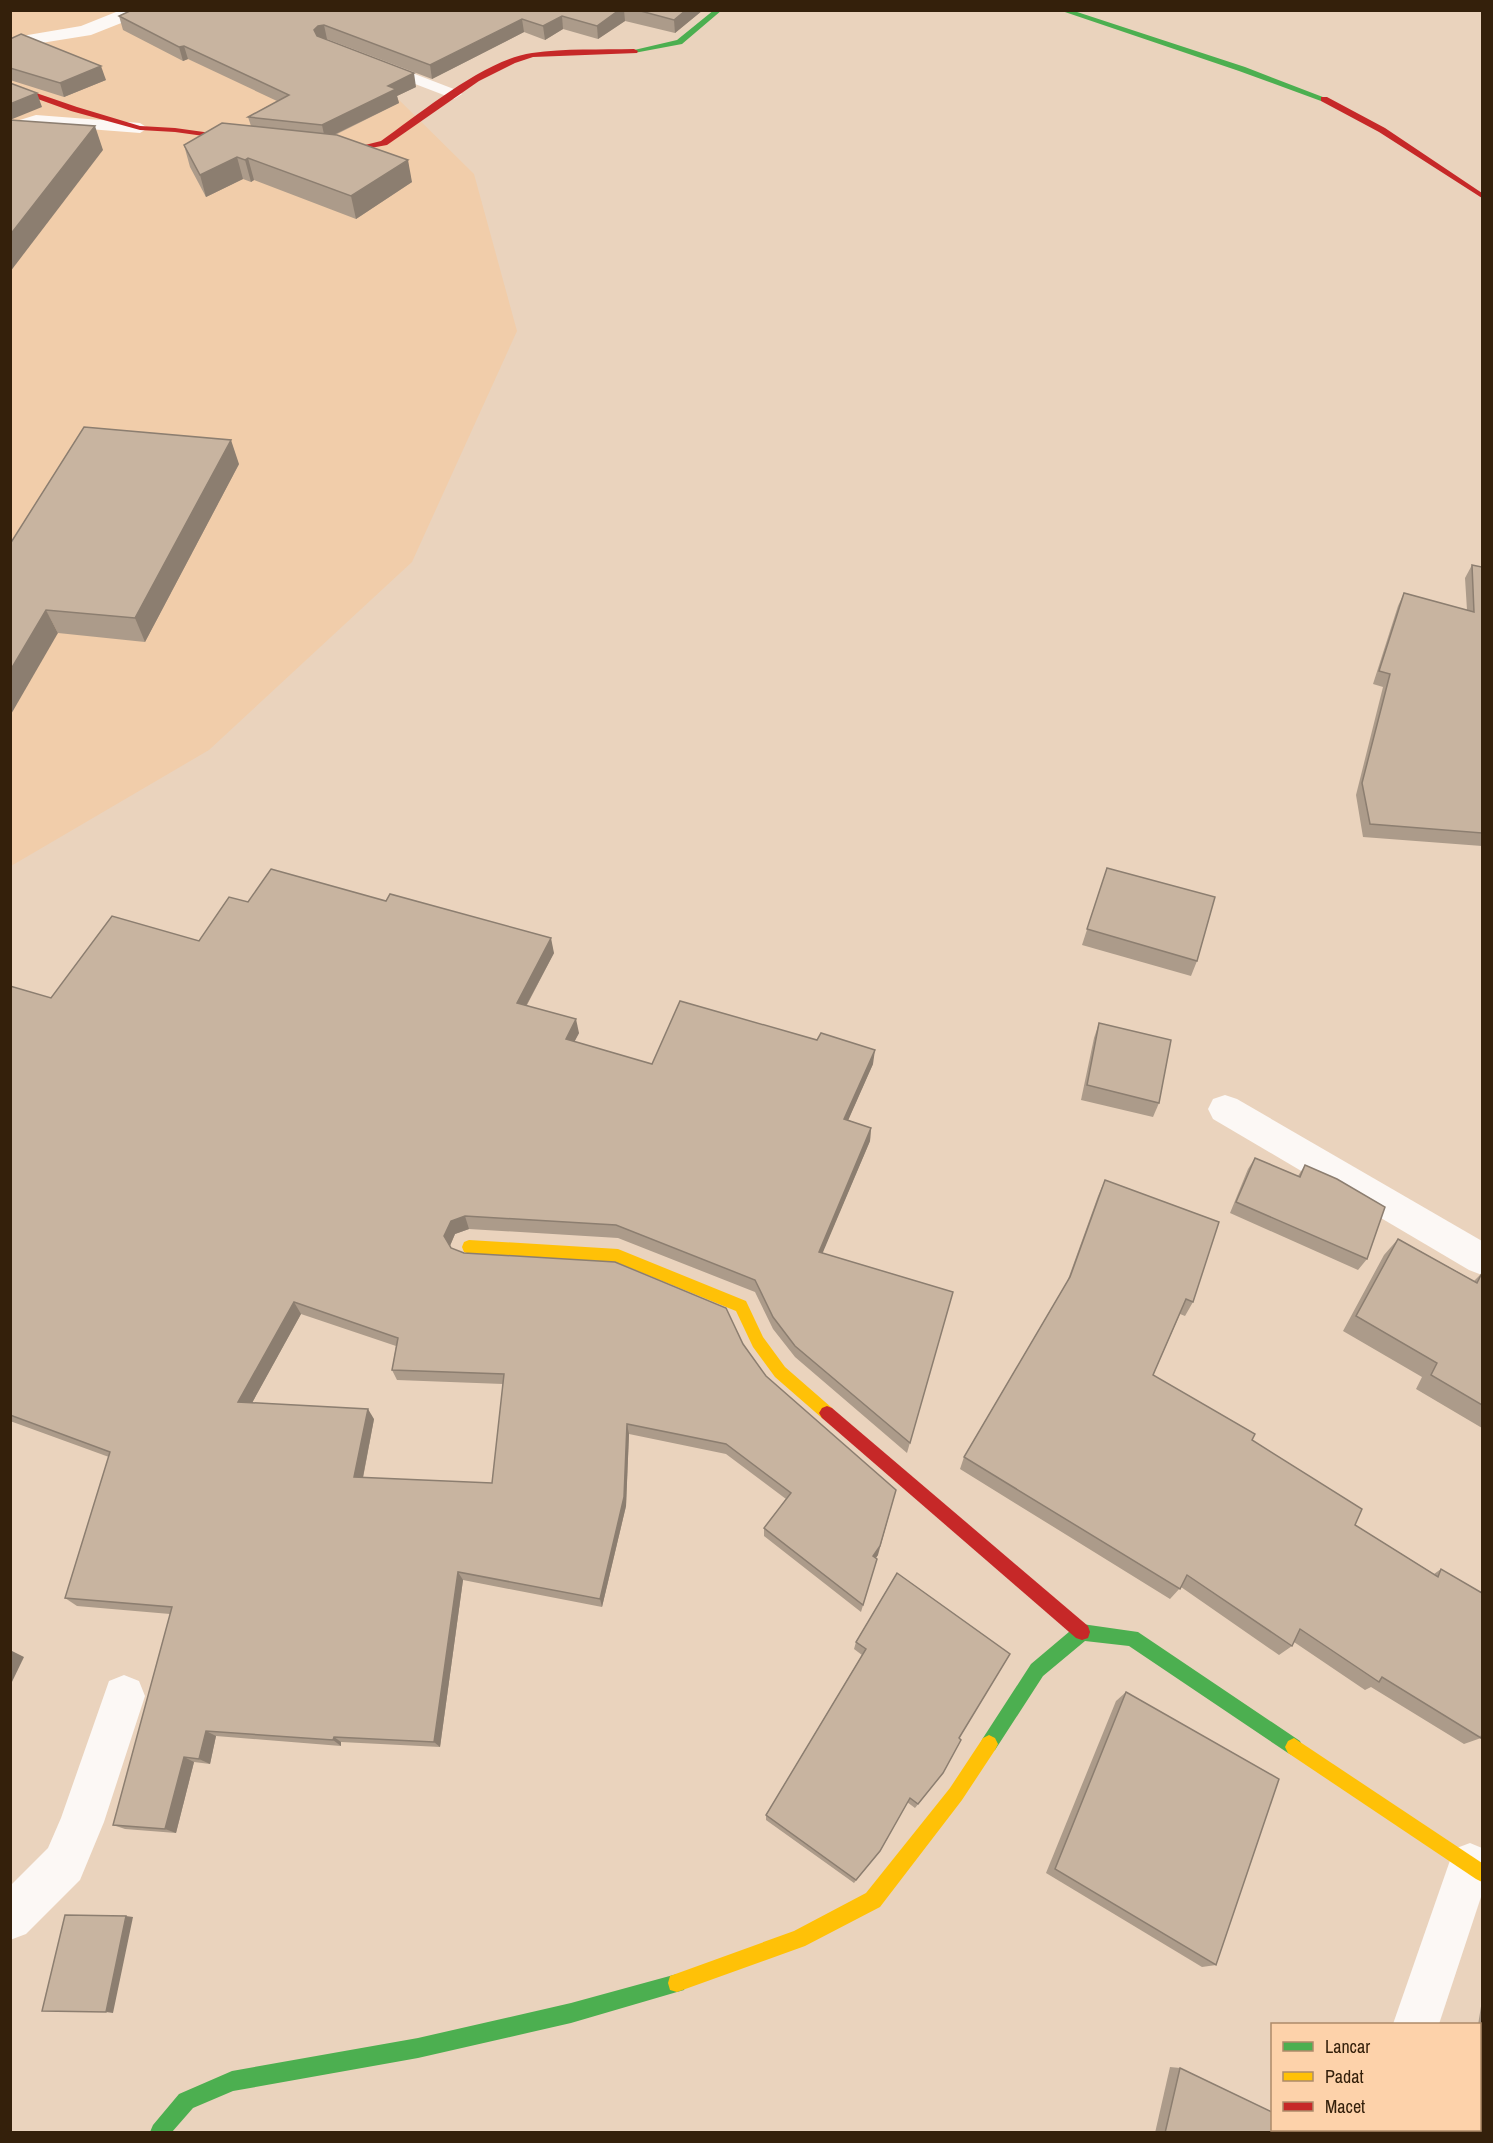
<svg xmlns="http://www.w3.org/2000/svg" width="1493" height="2143" font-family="'Archivo Narrow',sans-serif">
	<rect width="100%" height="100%" fill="#ead3bd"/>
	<polygon fill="#f1cdaa" points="10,11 221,11 389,90 474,174 517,331 412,562 209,750 11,866"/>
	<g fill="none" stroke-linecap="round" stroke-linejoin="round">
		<g fill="#fcf8f5" fill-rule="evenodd">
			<polygon points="381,61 459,91 462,94 454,99 449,97 376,69 373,66"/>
			<polygon points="36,115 140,123 148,128 140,133 37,125 10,133 10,123"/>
		</g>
		<g fill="#fcf8f5" fill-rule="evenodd">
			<polygon points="121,10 146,10 144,14 91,35 10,48 10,38 81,26"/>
			<polygon points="1225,1095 1237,1099 1482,1241 1482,1275 1469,1270 1213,1119 1208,1109 1213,1099"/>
			<polygon points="124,1675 139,1681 145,1696 104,1822 80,1880 26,1934 10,1940 10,1886 48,1848 61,1818 109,1681"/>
			<polygon points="1470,1843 1482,1848 1482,1894 1439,2024 1393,2024 1454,1849"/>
			<polygon points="1356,2130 1404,2130 1403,2132 1355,2132"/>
		</g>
		<g fill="#4caf50" fill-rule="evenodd">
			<polygon points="714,10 722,10 682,44 634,53 630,51 677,40"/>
			<polygon points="1059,10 1071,10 1245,67 1328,99 1321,101 1239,71"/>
			<polygon points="1082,1624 1138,1632 1300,1741 1303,1747 1300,1753 1294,1756 1288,1753 1129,1646 1085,1641 1043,1676 995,1750 989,1753 983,1750 980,1744 983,1738 1031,1664 1076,1626"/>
			<polygon points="677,1974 684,1976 686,1983 684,1990 677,1992 571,2023 418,2058 233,2091 193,2108 172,2132 150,2132 153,2125 179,2094 232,2071 418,2038 571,2003"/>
		</g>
		<g fill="#ffc107" fill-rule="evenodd">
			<polygon points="469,1240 618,1249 746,1301 763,1337 785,1367 832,1408 835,1413 832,1418 827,1420 822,1418 775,1377 753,1347 736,1311 618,1263 469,1254 464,1252 462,1247 464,1242"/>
			<polygon points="989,1735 995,1738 998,1744 995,1750 962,1800 880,1907 805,1946 677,1992 670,1990 668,1983 670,1976 794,1931 866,1893 950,1788 983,1738"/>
			<polygon points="1294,1738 1482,1863 1482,1882 1476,1879 1288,1753 1285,1747 1288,1741"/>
		</g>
		<g fill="#c62828" fill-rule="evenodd">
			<path d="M634,49L638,51L637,53L533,57L515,63L479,81L387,145L365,149H325L321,147L325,145H365L381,141C421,113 484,60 532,53C565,48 601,50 634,49Z"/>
			<polygon points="10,84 77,107 140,126 175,128 247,138 251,140 247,142 175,132 140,130 71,111 10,89"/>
			<polygon points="1321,97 1327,97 1385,128 1482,193 1482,198 1379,132 1321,101"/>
			<polygon points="827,1406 832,1408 1088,1626 1090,1632 1088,1638 1082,1640 1076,1638 822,1418 819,1413 822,1408"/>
		</g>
	</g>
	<g fill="#ac9b8a" fill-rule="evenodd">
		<polygon points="132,10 703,10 675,33 625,21 598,39 563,29 545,40 524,32 432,79 327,39 325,39 416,87 397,96 399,103 335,135 412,182 356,219 254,180 251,182 243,179 206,197 190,167 184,145 251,126 248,117 277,101 188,59 183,61 123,30 119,16"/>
		<polygon points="10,39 106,80 64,97 10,80"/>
		<polygon points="239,464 145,642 58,633 10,544"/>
		<polygon points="1472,565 1482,567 1482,846 1363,837 1356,795 1383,687 1373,684 1398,606 1404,593 1467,610 1465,578"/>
		<polygon points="1107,868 1197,961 1191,976 1082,945"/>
		<path d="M248,902L554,953L527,1005L579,1033L574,1042L652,1064H873L848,1120L871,1128L870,1141L822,1253L953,1292L907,1453L795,1357L773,1329L755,1292L618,1238L469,1229L455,1234L450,1246L451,1248L464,1253L743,1344L878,1555L875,1558L877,1559L861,1612L764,1536V1528L786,1499L726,1454L629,1434L626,1506L602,1607L463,1580L440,1747L341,1742V1746L216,1736L210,1764L194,1762L176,1833L125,1829L113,1825L170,1614L77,1606L65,1598L109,1457L10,1421V986L51,998L199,941ZM301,1314L396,1346L392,1370L397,1380L503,1384L492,1483L363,1478L374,1419L252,1403Z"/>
		<polygon points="1099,1023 1159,1103 1153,1117 1081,1100 1094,1038"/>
		<polygon points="1255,1158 1298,1176 1305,1165 1367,1259 1358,1270 1230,1213 1248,1169"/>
		<polygon points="1105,1180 1193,1302 1185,1316 1180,1314 1153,1375 1252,1440 1355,1525 1434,1574 1441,1569 1481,1738 1464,1744 1371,1687 1365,1690 1294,1642 1292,1646 1279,1655 1181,1587 1170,1599 960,1469 964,1457 1067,1282 1098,1196"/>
		<polygon points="1398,1239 1474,1281 1482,1273 1482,1428 1416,1389 1422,1377 1343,1331 1384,1255"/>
		<polygon points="897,1573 959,1738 943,1773 915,1808 907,1802 880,1851 854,1883 766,1820 766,1815 862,1655 854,1649 856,1642"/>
		<polygon points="1126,1692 1216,1965 1202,1967 1046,1873 1116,1701"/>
		<polygon points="1482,2000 1482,2133 1468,2133 1469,2130 1479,2130 1479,2025 1478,2025"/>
		<polygon points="1170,2067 1180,2068 1316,2133 1155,2133"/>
	</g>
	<g fill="#8c7e70">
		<polygon points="619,10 624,10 625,21 598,39 597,26"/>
		<polygon points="686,10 703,10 675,33 674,20"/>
		<polygon points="562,16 563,29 545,40 543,26"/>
		<polygon points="522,19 524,32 432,79 430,65"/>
		<polygon points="324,25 327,39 321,40 317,44 314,30 318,26"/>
		<polygon points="184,46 188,59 183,61 179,47"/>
		<polygon points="101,66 106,80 64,97 60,83"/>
		<polygon points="414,73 416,87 397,96 399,103 325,139 322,125 388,86"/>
		<polygon points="37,93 42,107 10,120 10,104"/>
		<polygon points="95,126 103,150 10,272 10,235"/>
		<polygon points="237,157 243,179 206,197 200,175"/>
		<polygon points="248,158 254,180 251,182 245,160"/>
		<polygon points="408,160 412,182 356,219 351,196"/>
		<polygon points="231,440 239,464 145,642 135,618"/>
		<polygon points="46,610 58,633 10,716 10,671"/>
		<polygon points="551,938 554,953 520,1017 517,1003"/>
		<polygon points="576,1019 579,1033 568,1054 566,1039"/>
		<polygon points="875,1050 873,1064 843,1132 844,1119"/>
		<polygon points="871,1128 870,1141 818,1264 819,1252"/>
		<polygon points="465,1216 469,1229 455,1234 449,1248 444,1236 451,1221"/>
		<polygon points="294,1302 301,1314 247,1412 238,1402"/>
		<polygon points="368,1409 374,1419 361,1487 354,1477"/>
		<polygon points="627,1424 629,1434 626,1506 602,1607 600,1599"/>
		<polygon points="896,1490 878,1555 871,1565 873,1556"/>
		<polygon points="458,1572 463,1580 440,1747 434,1742"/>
		<polygon points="10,1650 24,1657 10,1686"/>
		<polygon points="206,1731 216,1736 210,1764 199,1759"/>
		<polygon points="334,1737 341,1742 341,1746 333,1740"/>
		<polygon points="184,1757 194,1762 176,1833 165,1829"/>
		<polygon points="126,1916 133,1917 113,2013 106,2012"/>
	</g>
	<g fill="#c8b4a0" stroke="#8c7e70" stroke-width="1.5" fill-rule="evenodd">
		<polygon points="132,10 619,10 597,26 562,16 543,26 522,19 430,65 324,25 318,26 314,30 317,36 414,73 388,86 396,89 322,125 248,117 289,95 184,46 179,47 119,16"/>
		<polygon points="637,10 686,10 674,20"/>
		<polygon points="21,34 101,66 60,83 10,68 10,39"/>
		<polygon points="10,83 37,93 10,104"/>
		<polygon points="10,120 95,126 10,235"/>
		<polygon points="222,123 337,135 408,160 351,196 248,158 245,160 237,157 200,175 184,145"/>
		<polygon points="84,427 231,440 135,618 46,610 10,671 10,544"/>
		<polygon points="1472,565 1482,567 1482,833 1370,824 1362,783 1390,674 1379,671 1404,593 1474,612"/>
		<polygon points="1107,868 1215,897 1197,961 1087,929"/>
		<path d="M271,869L386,901L390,894L551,938L517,1003L576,1019L566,1039L652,1064L680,1001L817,1040L821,1033L875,1050L844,1119L871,1128L819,1252L953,1292L910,1443L795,1346L773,1317L755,1280L616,1225L465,1216L451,1221L444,1236L451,1248L464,1253L615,1262L726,1308L743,1344L766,1376L896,1490L880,1546L873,1556L877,1559L863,1605L764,1528L791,1493L726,1444L627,1424L624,1497L600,1599L458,1572L434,1742L334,1737L333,1740L206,1731L199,1759L184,1757L165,1829L113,1825L172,1607L65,1598L110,1452L10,1415V986L51,998L112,916L199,941L229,897L248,902ZM294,1302L398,1338L392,1370L504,1374L492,1483L354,1477L368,1409L238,1402Z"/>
		<polygon points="1099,1023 1171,1040 1159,1103 1087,1085"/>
		<polygon points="1255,1158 1300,1177 1305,1165 1337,1179 1385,1207 1367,1259 1236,1202"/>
		<polygon points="1105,1180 1219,1222 1193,1302 1186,1299 1153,1375 1255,1434 1252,1440 1362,1509 1355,1525 1438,1577 1441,1569 1482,1593 1482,1734 1481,1738 1382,1677 1379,1682 1300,1629 1292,1646 1187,1575 1180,1589 964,1457 1070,1277"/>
		<polygon points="1398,1239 1477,1283 1482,1273 1482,1405 1431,1375 1437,1363 1356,1316"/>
		<polygon points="897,1573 1010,1654 959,1738 961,1740 943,1773 918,1804 910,1798 880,1851 856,1880 766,1815 866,1649 856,1642"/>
		<polygon points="1126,1692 1279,1779 1216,1965 1055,1869"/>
		<polygon points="65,1915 126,1916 106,2012 42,2011"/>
		<polygon points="1180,2068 1272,2112 1272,2130 1309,2130 1316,2133 1165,2133"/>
	</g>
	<rect width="1493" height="2143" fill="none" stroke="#34200b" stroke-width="24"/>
	<rect x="1271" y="2023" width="210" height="108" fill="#fdd2aa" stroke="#ad8b6a" stroke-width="1.5"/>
	<rect x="1283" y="2042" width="30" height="9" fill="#4caf50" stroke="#ad8b6a" stroke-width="1.5"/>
	<text x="1325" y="2053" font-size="18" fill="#34200b">Lancar</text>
	<rect x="1283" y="2072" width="30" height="9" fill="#ffc107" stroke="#ad8b6a" stroke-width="1.5"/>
	<text x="1325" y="2083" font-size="18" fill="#34200b">Padat</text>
	<rect x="1283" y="2102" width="30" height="9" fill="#c62828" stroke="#ad8b6a" stroke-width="1.5"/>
	<text x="1325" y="2113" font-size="18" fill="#34200b">Macet</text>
</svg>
